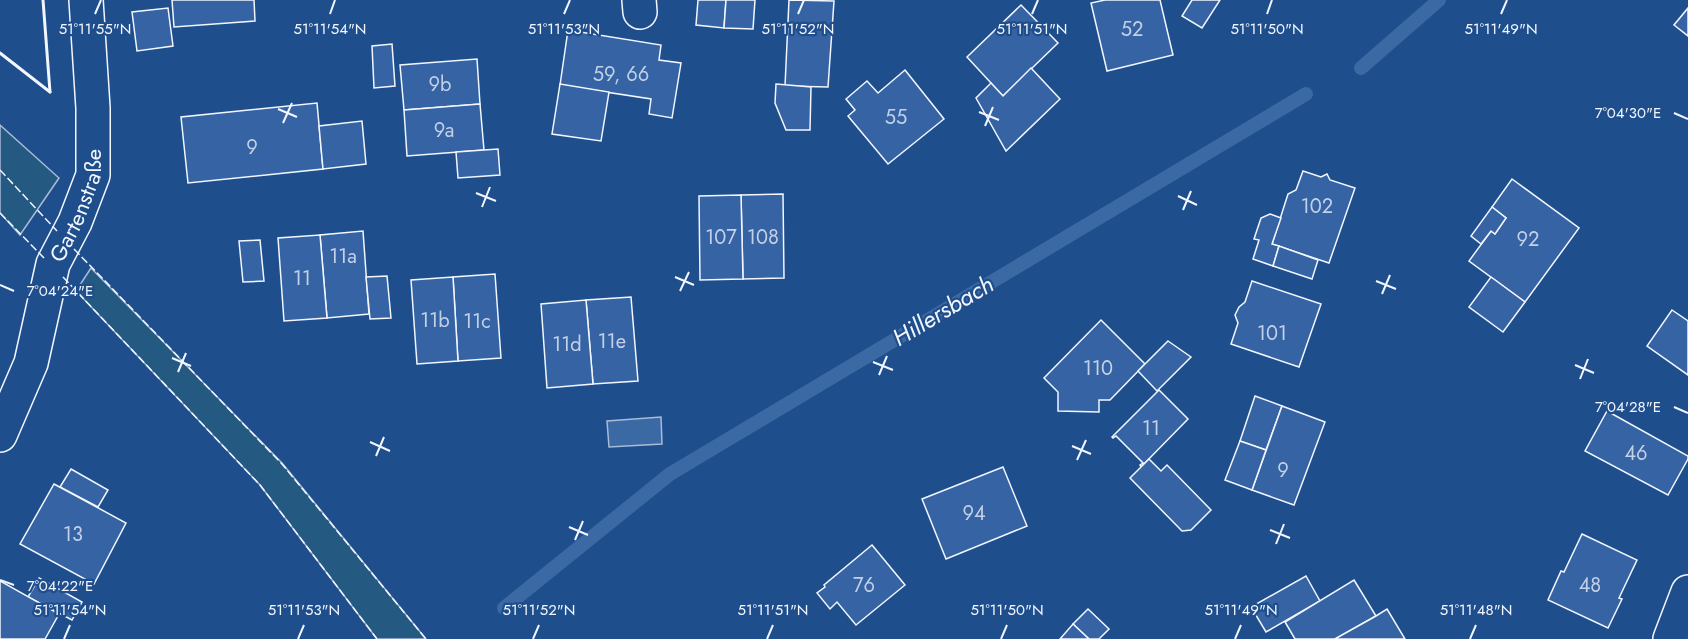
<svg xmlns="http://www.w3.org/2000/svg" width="1688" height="639" font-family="Jost,sans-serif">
	<rect width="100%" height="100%" fill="#1f4e8c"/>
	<g fill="#245a82" stroke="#a8bbd7" stroke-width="1.5">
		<polygon points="0,125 59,178 20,235 0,213"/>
		<polygon points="91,268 282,463 426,639 377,639 260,485 76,291"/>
	</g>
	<polygon fill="#3b69a3" stroke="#a8bbd7" stroke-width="1.5" points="661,417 662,444 609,447 607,421"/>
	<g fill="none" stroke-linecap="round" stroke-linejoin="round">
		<g stroke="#3b69a3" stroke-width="14">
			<polyline points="1361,68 1439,0"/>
			<polyline points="504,608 670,474 1306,94"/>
		</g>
	</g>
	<g fill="#3563a3" stroke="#f2f6ff" stroke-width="1.5">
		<polygon points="172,0 254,0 255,21 174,27"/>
		<polygon points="698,0 726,0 724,28 696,25"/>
		<polygon points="726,0 755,0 753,29 724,28"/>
		<polygon points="789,0 834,1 828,87 785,86"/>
		<polygon points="1105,0 1160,0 1173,55 1107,71 1091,3"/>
		<polygon points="1192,0 1220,0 1202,28 1182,16"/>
		<polygon points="1021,5 1058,43 1003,96 967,57"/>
		<polygon points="168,8 173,46 137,51 132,12"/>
		<polygon points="1688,8 1688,36 1674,25"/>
		<polygon points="568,30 661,45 659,60 681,63 672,118 649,114 651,99 560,85"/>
		<polygon points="392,44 395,86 374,88 372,46"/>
		<polygon points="477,59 480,104 404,110 400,65"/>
		<polygon points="1031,68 1060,99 1006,151 976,98 991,83 1003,96"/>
		<polygon points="905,70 944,119 888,164 848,116 855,110 846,99 867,81 878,93"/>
		<polygon points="560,84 609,92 601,141 552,134"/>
		<polygon points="776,84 811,87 810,130 786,130 775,103"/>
		<polygon points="317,103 323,169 188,183 181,117"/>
		<polygon points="480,104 484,150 407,156 404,110"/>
		<polygon points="362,121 366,164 323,169 319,126"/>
		<polygon points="498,149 500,175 458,178 456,152"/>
		<polygon points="1303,171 1321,177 1327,174 1330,180 1355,188 1329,263 1272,244 1288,194 1296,190"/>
		<polygon points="1512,179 1579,228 1525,302 1469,261 1491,231 1495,234 1506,218 1492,207"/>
		<polygon points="783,194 784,278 743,279 741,195"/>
		<polygon points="741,195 743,279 700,280 699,196"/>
		<polygon points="1492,207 1506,218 1495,234 1491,231 1481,244 1471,236"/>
		<polygon points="1270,214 1281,218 1272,244 1279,246 1273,266 1253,259 1259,240 1254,239 1261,218"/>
		<polygon points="363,231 369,314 327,318 320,235"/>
		<polygon points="320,235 327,318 284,321 278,238"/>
		<polygon points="260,240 264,281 243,282 239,241"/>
		<polygon points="1279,246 1318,260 1312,279 1273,266"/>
		<polygon points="495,274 501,358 458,361 453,277"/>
		<polygon points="387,276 391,318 370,319 366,277"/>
		<polygon points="453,277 458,361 417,364 411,280"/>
		<polygon points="1491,277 1525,302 1503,332 1469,307"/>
		<polygon points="1252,281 1321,304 1299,367 1231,344 1238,323 1235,315 1239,307 1245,302"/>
		<polygon points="631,297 638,381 593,384 586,300"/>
		<polygon points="586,300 593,384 547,388 541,304"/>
		<polygon points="1672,310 1688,321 1688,375 1647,346"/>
		<polygon points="1101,320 1145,364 1110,400 1099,400 1099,412 1058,411 1058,392 1044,378"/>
		<polygon points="1168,341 1191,357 1157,391 1138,371"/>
		<polygon points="1159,390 1188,419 1141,467 1140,465 1143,463 1116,436 1113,438 1112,437"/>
		<polygon points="1255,396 1282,406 1266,450 1240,441"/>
		<polygon points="1282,406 1325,422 1294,505 1252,490"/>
		<polygon points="1607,411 1688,456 1688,459 1668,495 1585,451"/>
		<polygon points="1240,441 1266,450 1252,490 1225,480"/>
		<polygon points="1149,459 1161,471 1167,465 1211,510 1191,530 1182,531 1130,478"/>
		<polygon points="1003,467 1027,526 946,559 922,499"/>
		<polygon points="71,469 108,490 98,507 60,487"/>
		<polygon points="54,484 126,523 94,584 20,544"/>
		<polygon points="1582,534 1637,560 1619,598 1622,599 1608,628 1548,600 1561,571 1564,572"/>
		<polygon points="872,545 905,585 856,625 837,602 830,609 817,593 825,587 824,585"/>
		<polygon points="1306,576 1320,601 1266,632 1251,607"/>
		<polygon points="39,578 82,602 72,620 28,597"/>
		<polygon points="1354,580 1376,616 1335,639 1295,639 1285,622"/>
		<polygon points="0,581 59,614 45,639 0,639"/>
		<polygon points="1088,609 1109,629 1099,639 1089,639 1073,624"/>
		<polygon points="1387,609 1405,639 1335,639 1376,616"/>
		<polygon points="1073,624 1089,639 1060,639"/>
	</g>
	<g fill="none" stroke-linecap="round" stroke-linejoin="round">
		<defs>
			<g id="minor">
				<polyline points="639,0 640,12"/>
				<path id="s1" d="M0,435L31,363L53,264L75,222L93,175V108L86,0"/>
				<polyline points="1670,639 1688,592"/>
			</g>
		</defs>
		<use href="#minor" stroke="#f2f6ff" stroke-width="36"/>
		<use href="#minor" stroke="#1f4e8c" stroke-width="33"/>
		<g stroke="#f2f6ff" stroke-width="1.5" stroke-dasharray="8 3" stroke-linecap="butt">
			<polyline points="0,170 57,231"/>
			<polyline points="0,213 44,258"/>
			<polyline points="74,249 282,464 426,639"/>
			<polyline points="63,277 260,485 377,639"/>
		</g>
		<g stroke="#f2f6ff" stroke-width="3">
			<polyline points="43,0 50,92"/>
			<polyline points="0,53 50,92"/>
		</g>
	</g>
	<path fill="none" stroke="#f2f6ff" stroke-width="2" d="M95,14L101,0M330,14L335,0M564,14L570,0M798,14L804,0M1032,14L1038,0M1267,14L1272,0M1501,14L1507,0M278,109L297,117M979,112L999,120M1674,113L1688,119M283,123L292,103M985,126L993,107M476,193L496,201M1178,196L1197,205M482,207L490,187M1183,210L1191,191M675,277L694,285M1376,281L1396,289M0,285L14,291M680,291L689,272M1382,294L1390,275M172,358L191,366M873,362L893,370M1575,365L1594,373M178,372L186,353M879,375L887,356M1580,379L1588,359M1674,407L1688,413M370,442L390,451M1072,446L1091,454M376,456L384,437M1077,460L1086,440M569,527L588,535M1270,530L1290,538M575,540L583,521M1276,544L1284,524M0,580L14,585M64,639L70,625M298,639L304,625M533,639L539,625M767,639L773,625M1001,639L1007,625M1235,639L1241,625M1470,639L1476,625"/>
	<g text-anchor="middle" stroke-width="4.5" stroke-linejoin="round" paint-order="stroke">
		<g font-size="20" fill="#c3d1e8">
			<text x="1132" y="36">52</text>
			<text x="621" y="81">59, 66</text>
			<text x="440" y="91">9b</text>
			<text x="896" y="124">55</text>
			<text x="444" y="137">9a</text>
			<text x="252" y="154">9</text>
			<text x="1317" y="213">102</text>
			<text x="721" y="244">107</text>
			<text x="763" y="244">108</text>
			<text x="1528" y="246">92</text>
			<text x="343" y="263">11a</text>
			<text x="302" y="285">11</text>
			<text x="435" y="327">11b</text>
			<text x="477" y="328">11c</text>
			<text x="1272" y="340">101</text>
			<text x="612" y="348">11e</text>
			<text x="567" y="351">11d</text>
			<text x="1098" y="375">110</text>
			<text x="1151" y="435">11</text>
			<text x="1636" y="460">46</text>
			<text x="1283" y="477">9</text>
			<text x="974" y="520">94</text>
			<text x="73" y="541">13</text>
			<text x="864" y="592">76</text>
			<text x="1590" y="592">48</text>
		</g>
		<g font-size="22" fill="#f2f6ff" stroke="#1f4e8c">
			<text dy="8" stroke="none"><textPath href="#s1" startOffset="244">Gartenstraße</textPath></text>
		</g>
		<g font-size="24" font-style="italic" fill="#f2f6ff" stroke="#1f4e8c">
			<text transform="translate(943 311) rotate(-31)" y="8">Hillersbach</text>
		</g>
	</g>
	<g font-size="15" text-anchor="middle" fill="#f2f6ff" stroke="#1f4e8c" stroke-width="4.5" stroke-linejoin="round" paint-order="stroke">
		<text x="95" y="34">51°11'55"N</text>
		<text x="330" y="34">51°11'54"N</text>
		<text x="564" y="34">51°11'53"N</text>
		<text x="798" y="34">51°11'52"N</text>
		<text x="1032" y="34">51°11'51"N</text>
		<text x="1267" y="34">51°11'50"N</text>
		<text x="1501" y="34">51°11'49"N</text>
		<text x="1628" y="118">7°04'30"E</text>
		<text x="60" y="296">7°04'24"E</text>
		<text x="1628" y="412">7°04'28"E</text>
		<text x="60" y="591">7°04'22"E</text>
		<text x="70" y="615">51°11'54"N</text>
		<text x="304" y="615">51°11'53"N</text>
		<text x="539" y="615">51°11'52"N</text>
		<text x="773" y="615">51°11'51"N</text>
		<text x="1007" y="615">51°11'50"N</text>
		<text x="1241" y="615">51°11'49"N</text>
		<text x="1476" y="615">51°11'48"N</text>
	</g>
</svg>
